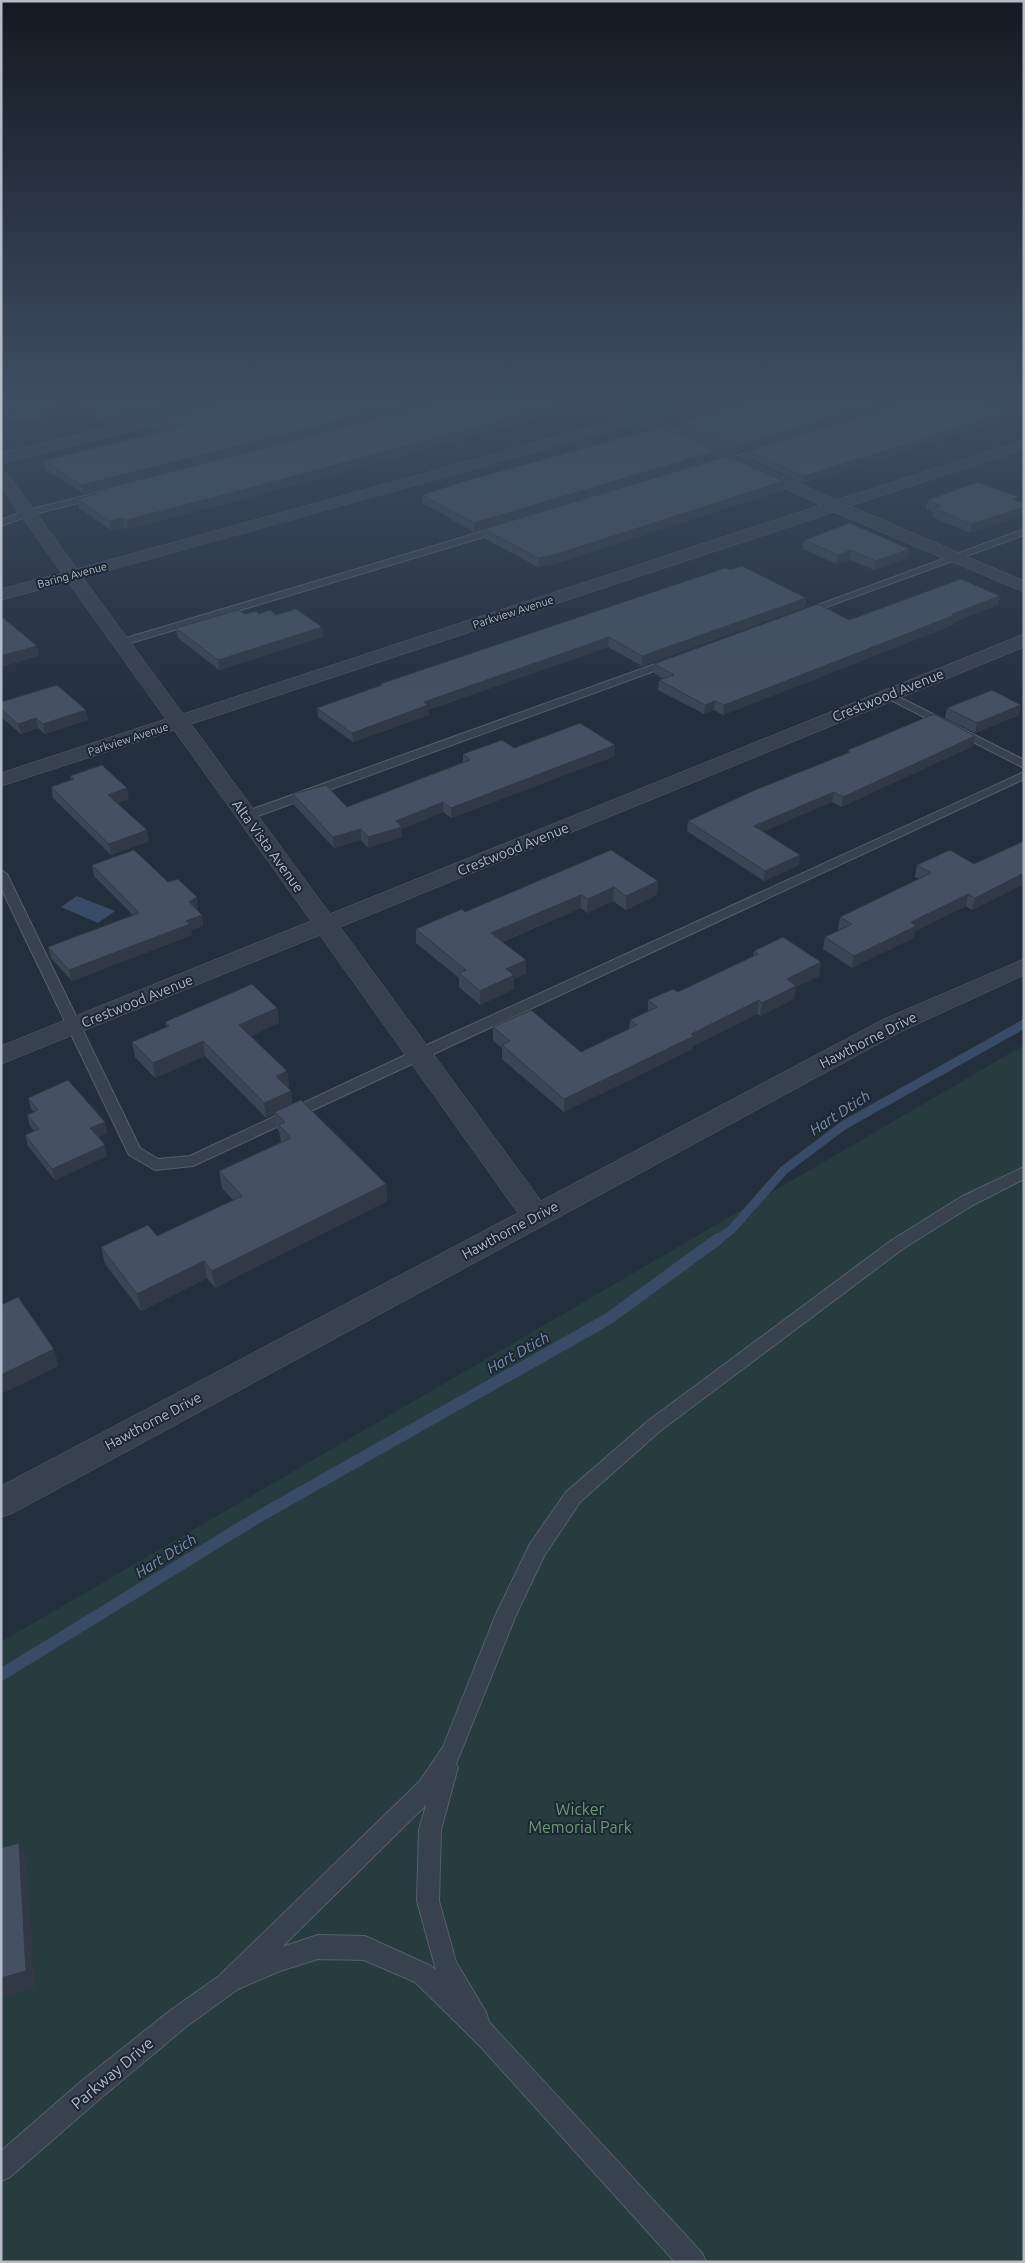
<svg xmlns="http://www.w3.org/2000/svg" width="1025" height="2263" font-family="Ubuntu,sans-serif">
	<rect width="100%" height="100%" fill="#242f3e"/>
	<polygon fill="#263c3f" points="1024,1045 1024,2262 1,2262 1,1642"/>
	<polygon fill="#394c67" points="77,896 115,911 98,923 61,907"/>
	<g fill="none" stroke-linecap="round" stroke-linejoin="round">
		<polyline stroke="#394c67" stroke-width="9" points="717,1240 731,1230 784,1170 844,1125 1024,1024"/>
		<polyline stroke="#394c67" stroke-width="12" points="1,1675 258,1517 608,1319 718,1239"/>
		<defs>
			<g id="service">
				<polygon points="764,447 771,449 722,465 718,462"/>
				<polygon points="96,493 100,496 99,498 30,515 1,526 1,520 24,511"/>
				<polygon points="504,525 507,526 507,530 124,645 120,646 115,643 116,641"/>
				<polygon points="1024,529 1024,535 807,614 804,615 799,612"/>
				<polygon points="672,658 676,659 676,663 250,819 242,819 240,816 242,813"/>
				<polygon points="889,692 1024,760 1024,768 885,697 884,695"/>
				<polygon points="1024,772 1024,779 193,1166 155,1170 129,1155 1,888 1,870 7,874 140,1148 158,1159 190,1156 414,1051"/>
				<path d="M1024,1167V1179L973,1205L904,1248L660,1431L580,1502L544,1556L516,1615L456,1764L458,1767L441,1830L439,1901L456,1962L486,2012L489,2022L702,2253L706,2262H675L481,2047L415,1982L364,1960L318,1959L280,1971L238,1989L187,2026L102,2097L10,2177L1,2181V2151L84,2079L171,2010L219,1976L420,1781L443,1747L496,1614L530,1544L566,1492L648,1421L892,1240L961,1197ZM426,1805L419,1830L417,1901L436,1970L431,1966L365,1936L318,1935L282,1947Z"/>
			</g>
			<g id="minor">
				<path d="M586,396H605L643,413L705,396H728L726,399L655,419L836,500L1024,440V449L850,506L1024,581V592L834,512L191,724L330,914L1024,634V647L340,927L541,1201L884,1019L1024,959V975L902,1031L13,1513L1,1517V1486L518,1213L320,935L1,1064V1046L311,921L174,730L1,786V773L166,719L68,582L1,600V589L62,573L1,487V471L7,473L77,569L628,417L588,399ZM640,423L821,505L183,714L83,578Z"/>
				<polygon points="183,410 190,414 188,417 1,463 1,453"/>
			</g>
		</defs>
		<use href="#service" stroke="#565f6c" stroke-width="2"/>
		<use href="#minor" stroke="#565f6c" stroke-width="1"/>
		<use href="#service" fill="#38414e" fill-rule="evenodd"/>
		<use href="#minor" fill="#38414e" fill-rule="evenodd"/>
	</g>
	<g fill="#3b4654">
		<polygon points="1,396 234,396 107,426 67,402 45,423 1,418"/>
		<polygon points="251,396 586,396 586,400 572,404 572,409 240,500 127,529 123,527 111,530 79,508 77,499 93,495 92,492 84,494 46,470 44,461 165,430 148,429 147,421"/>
		<polygon points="1007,419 803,483 747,458 748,451 820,429 736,453 682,429 682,421"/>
		<polygon points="716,451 716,459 474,532 422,503 422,495"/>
		<polygon points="784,481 783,490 554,564 538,567 484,538 484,529"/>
		<polygon points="928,500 1018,501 1024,504 1024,515 970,533 932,517 933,512 926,509"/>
		<polygon points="804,540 909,549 908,558 875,570 850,560 836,564 803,549"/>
		<polygon points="730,570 806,598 805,607 642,666 608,647 428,710 429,715 353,742 318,717 317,708 380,686 380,684"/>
		<polygon points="1000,596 998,605 954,622 953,625 723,715 714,710 704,714 658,690 659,680 663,679 654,673 654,664"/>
		<polygon points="245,614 259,614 276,615 322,627 323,637 219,670 178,638 176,628"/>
		<polygon points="1,702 86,710 88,720 45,734 38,728 21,734 1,717"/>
		<polygon points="947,708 1019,715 975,733 945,718"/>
		<polygon points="615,745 615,756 451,818 443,812 402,829 402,837 368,848 361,840 334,848 294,805 293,794 347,807 463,762 463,754 514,748"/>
		<polygon points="973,746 841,807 832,802 763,831 799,865 764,881 687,831 688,821 847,753 848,750"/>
		<polygon points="70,776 129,799 117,803 149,841 111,855 53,798 51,787 71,780"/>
		<polygon points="1024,836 1024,884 972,910 966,906 915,931 913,938 852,968 823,949 825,937 840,930 838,929 840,917 919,879 915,877 917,865 974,864 1023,841"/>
		<polygon points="611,850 658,881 657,895 626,910 613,901 587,913 581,908 502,942 526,974 514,979 514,989 480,1005 459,987 459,978 416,943 416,929 465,912"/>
		<polygon points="92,865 168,882 198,908 196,909 202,915 203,926 191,930 192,935 72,981 51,958 48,947 133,915 94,876"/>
		<polygon points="754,951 821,962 819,976 796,987 794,999 760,1016 757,1014 693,1046 692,1049 564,1112 502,1059 502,1048 493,1041 493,1027 581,1052 629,1029 630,1020 648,1011 648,1000 678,992 753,956"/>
		<polygon points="277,1008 279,1023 251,1036 287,1071 289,1086 287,1087 291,1091 292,1104 386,1184 387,1201 215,1288 207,1278 141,1311 105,1264 101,1247 157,1236 233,1200 222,1188 219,1171 281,1142 279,1131 277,1129 275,1114 266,1118 205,1056 155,1078 135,1057 132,1042 166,1027 165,1022"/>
		<polygon points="28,1098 107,1133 98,1137 107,1156 55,1180 28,1146 25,1135 34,1131 30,1126 27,1115 34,1112 31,1109"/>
	</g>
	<g fill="#303945">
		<polygon points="63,396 66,396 67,402 45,423 43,414"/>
		<polygon points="199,396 234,396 107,426 106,418"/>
		<polygon points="436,396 468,396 84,494 82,485"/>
		<polygon points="572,396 586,396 586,400 572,404 572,409 240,500 127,529 126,520"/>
		<polygon points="905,396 932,396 736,453 737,445"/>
		<polygon points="1008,412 1007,419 803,483 804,476"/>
		<polygon points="716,451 716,459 474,532 474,523"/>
		<polygon points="784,481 783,490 554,564 538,567 538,558"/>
		<polygon points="1024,507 1024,515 970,533 971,524"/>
		<polygon points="122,518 123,527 111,530 109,521"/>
		<polygon points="909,549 908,558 875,570 876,561"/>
		<polygon points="851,550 850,560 836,564 838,555"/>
		<polygon points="1000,596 998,605 954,622 953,625 723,715 724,705"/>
		<polygon points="806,598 805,607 642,666 642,656"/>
		<polygon points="322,627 323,637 219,670 218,660"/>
		<polygon points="609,637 608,647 428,710 429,715 353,742 352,733 424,702"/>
		<polygon points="37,646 39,656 1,667 1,656"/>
		<polygon points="715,701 714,710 704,714 705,705"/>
		<polygon points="1021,705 1019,715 975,733 977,723"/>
		<polygon points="86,710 88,720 45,734 43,724"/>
		<polygon points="36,718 38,728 21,734 18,724"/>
		<polygon points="975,736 973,746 841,807 843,797"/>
		<polygon points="615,745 615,756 451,818 451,808"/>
		<polygon points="127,788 129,799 110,805 108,795"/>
		<polygon points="834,792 832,802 753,836 754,826"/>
		<polygon points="443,802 443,812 402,829 402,837 368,848 368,837 396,821"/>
		<polygon points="361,829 361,840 334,848 333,837"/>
		<polygon points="147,830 149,841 111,855 109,844"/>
		<polygon points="800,855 799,865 764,881 765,871"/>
		<polygon points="1024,873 1024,884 972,910 975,898"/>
		<polygon points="658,881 657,895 626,910 626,896"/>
		<polygon points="614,887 613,901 587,913 588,899"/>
		<polygon points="968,894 966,906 915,931 913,938 852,968 854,956 911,922"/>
		<polygon points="581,895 581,908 491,946 491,933"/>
		<polygon points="197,897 198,908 190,913 189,902"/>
		<polygon points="202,915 203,926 191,930 192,935 72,981 69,970"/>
		<polygon points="526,960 526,974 514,979 514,989 480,1005 480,991 506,969"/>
		<polygon points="821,962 819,976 796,987 794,999 760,1016 762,1003 787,979"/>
		<polygon points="759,1000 757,1014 693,1046 692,1049 564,1112 564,1099"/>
		<polygon points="277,1008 279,1023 241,1040 239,1025"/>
		<polygon points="203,1041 205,1056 155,1078 153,1063"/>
		<polygon points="287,1071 289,1086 278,1091 276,1076"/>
		<polygon points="291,1091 293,1106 275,1112 275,1114 266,1118 264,1103"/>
		<polygon points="105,1122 107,1133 93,1140 90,1128"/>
		<polygon points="105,1145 107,1156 55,1180 52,1169"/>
		<polygon points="386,1184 387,1201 215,1288 212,1271"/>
		<polygon points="204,1261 207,1278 141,1311 137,1294"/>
		<polygon points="54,1349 59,1366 1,1394 1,1375"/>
		<polygon points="19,1843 27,1862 35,1989 1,1998 1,1978"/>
	</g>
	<g fill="#455162" stroke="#303945">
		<polygon points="1,396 63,396 43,414 1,410"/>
		<polygon points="69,396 199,396 106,418"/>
		<polygon points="251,396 436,396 82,485 44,461 191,424 147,421"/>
		<polygon points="465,396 572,396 566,398 572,401 239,491 126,520 122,518 109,521 77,499 96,494 92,492"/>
		<polygon points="769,396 905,396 737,445 682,421"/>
		<polygon points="928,396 964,396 1008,412 804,476 748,451"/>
		<polygon points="662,427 716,451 474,523 422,495 468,480"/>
		<polygon points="727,456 784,481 554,555 538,558 484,529"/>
		<polygon points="978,482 1019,497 1013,499 1024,504 1024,507 971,524 934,508 941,506 928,500"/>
		<polygon points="850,523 909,549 876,561 851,550 838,555 804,540"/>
		<polygon points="742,566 806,598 642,656 609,637 424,702 428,705 352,733 317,708 382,685 380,684 725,568 730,570"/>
		<polygon points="961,579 1000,596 952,614 955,615 724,705 715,701 705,705 659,680 674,675 654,664 818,604 849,620"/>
		<polygon points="296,609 322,627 218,660 176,628 238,610 245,614 256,611 259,614 270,610 276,615"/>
		<polygon points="1,616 37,646 1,656"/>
		<polygon points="57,685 86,710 43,724 36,718 18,724 1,709 1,702"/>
		<polygon points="992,690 1021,705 977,723 947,708"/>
		<polygon points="934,714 975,736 843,797 834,792 754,826 800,855 765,871 688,821 755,790 850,752 848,750"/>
		<polygon points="580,723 615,745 451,808 443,802 396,821 402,827 368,837 361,829 333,837 293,794 326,785 347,807 470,760 463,754 502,740 514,748"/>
		<polygon points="102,765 127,788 108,795 147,830 109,844 51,787 74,779 70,776"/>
		<polygon points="1024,841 1024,873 975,898 968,894 911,922 916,926 854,956 825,937 852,924 840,917 931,873 917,865 950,850 974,864"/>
		<polygon points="134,850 168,882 178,879 197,897 189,902 202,915 186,921 190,924 69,970 48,947 139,913 92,865"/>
		<polygon points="611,850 658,881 626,896 614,887 588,899 581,895 491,933 526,960 506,969 514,975 480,991 459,973 466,970 416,929 462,909 465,912"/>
		<polygon points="783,937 821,962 787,979 796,986 762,1003 759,1000 691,1034 694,1036 564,1099 502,1045 510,1041 493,1027 531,1010 581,1052 637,1025 630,1020 657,1007 648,1000 673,989 678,992 758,954 754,951"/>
		<polygon points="252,984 277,1008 239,1025 287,1071 276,1076 291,1091 264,1103 203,1041 153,1063 132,1042 169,1026 165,1022"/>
		<polygon points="68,1080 105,1122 90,1128 105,1145 52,1169 25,1135 39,1129 27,1115 38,1110 28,1098"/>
		<polygon points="301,1100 386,1184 212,1271 204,1261 137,1294 101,1247 148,1225 157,1236 242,1196 219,1171 291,1138 279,1125 285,1122 275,1112"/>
		<polygon points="18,1297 54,1349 1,1375 1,1305"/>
		<polygon points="19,1843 26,1971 1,1978 1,1848"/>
	</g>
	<linearGradient id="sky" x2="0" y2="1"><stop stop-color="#141a22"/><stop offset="0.56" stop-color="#3f4d63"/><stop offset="1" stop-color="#3f4d63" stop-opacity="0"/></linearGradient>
	<rect width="1025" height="713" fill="url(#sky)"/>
	<g text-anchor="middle" stroke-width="4" stroke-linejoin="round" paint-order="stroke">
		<g font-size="11" fill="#b4bcc9" stroke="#1d2633">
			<text transform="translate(72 575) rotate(-15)" y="4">Baring Avenue</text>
			<text transform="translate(513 612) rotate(-18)" y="4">Parkview Avenue</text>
			<text transform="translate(128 739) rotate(-18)" y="4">Parkview Avenue</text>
		</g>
		<g font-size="14" fill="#b4bcc9" stroke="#1d2633">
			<text transform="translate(888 695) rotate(-22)" y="5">Crestwood Avenue</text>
			<text transform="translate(268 846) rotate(54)" y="5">Alta Vista Avenue</text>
			<text transform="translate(513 849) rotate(-22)" y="5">Crestwood Avenue</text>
			<text transform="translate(137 1001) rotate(-22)" y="5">Crestwood Avenue</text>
			<text transform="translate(868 1040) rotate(-27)" y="5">Hawthorne Drive</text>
			<text transform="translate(510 1230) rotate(-28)" y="5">Hawthorne Drive</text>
			<text transform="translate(153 1421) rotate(-28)" y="5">Hawthorne Drive</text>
		</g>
		<g font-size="15" font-style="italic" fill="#7c92b1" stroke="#1d2633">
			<text transform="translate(840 1113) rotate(-33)" y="5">Hart Dtich</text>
			<text transform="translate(518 1353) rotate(-29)" y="5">Hart Dtich</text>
			<text transform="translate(166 1556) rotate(-32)" y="5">Hart Dtich</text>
		</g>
		<g font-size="16" fill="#6b9a76" stroke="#1d2633">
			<text x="580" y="1815">Wicker<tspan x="580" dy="18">Memorial Park</tspan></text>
		</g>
		<g font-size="16" fill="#b4bcc9" stroke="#1d2633">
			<text transform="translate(112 2073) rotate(-40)" y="6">Parkway Drive</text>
		</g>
	</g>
	<rect width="1025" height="2263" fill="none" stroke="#b4bcc9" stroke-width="5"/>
</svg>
